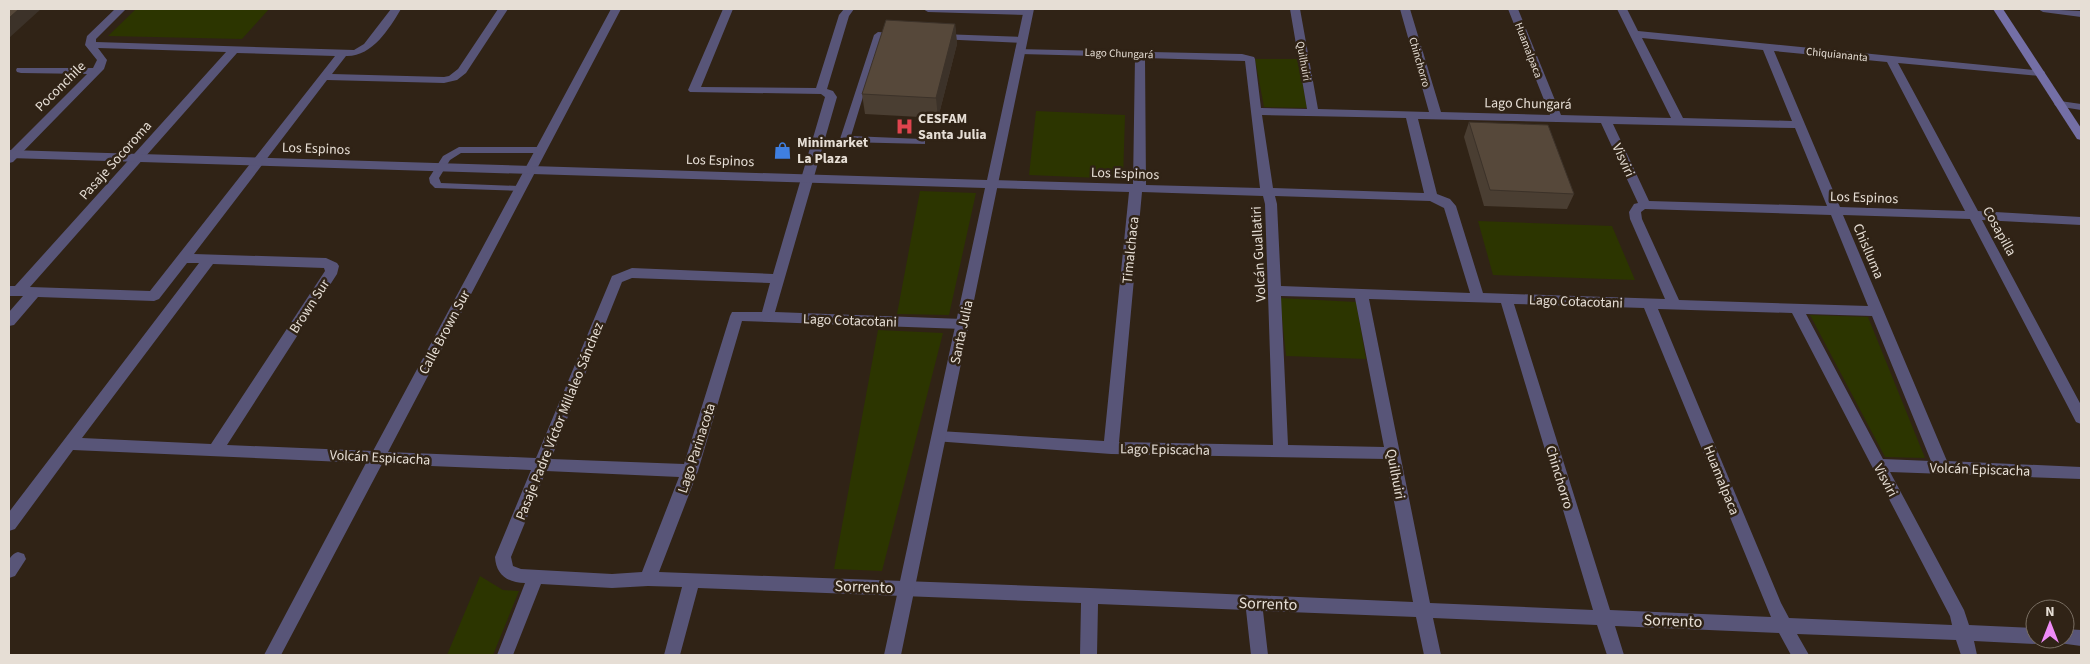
<svg xmlns="http://www.w3.org/2000/svg" width="2090" height="664" font-family="'Source Sans 3',sans-serif">
	<rect width="100%" height="100%" fill="#302316"/>
	<g fill="#2c3500">
		<polygon points="136,9 269,9 242,39 108,36"/>
		<polygon points="1255,59 1298,59 1307,108 1264,107"/>
		<polygon points="1036,111 1125,115 1123,179 1029,175"/>
		<polygon points="920,191 976,193 949,315 897,314"/>
		<polygon points="1478,221 1612,226 1635,280 1493,275"/>
		<polygon points="1280,298 1356,302 1366,359 1286,356"/>
		<polygon points="1810,315 1868,317 1925,458 1885,457"/>
		<polygon points="878,330 943,333 882,571 834,569"/>
		<polygon points="480,576 503,590 519,591 493,655 447,655"/>
	</g>
	<g fill="none" stroke-linecap="round" stroke-linejoin="round">
		<g fill="#585578" fill-rule="evenodd">
			<polygon points="878,32 896,33 900,36 896,39 881,38 851,136 922,139 925,140 925,144 845,142 840,139 874,35"/>
			<polygon points="941,34 1022,37 1026,40 1022,43 938,39 938,35"/>
			<polygon points="459,147 540,147 545,150 540,153 461,153 450,160 439,178 441,183 519,186 524,189 523,191 435,188 430,183 429,178 443,156"/>
		</g>
		<g fill="#585578" fill-rule="evenodd">
			<path d="M115,9H126L96,39V42L354,50L364,44L391,9H401C389,29 372,57 346,56L332,74L444,77L449,76L458,69L498,9H508L466,73L457,80L444,83L327,80L194,254L326,258L337,263L339,266L337,274L227,445L373,451L611,9H621L388,452L536,458L612,276L632,268L773,274L825,97L821,94L690,92L688,90L723,9H733L701,87L816,88L839,15L844,9H854L849,16L827,89L833,91L837,97L775,312L963,319L968,320L970,324L968,328L963,329L742,321L698,471L659,572L1090,588L1413,602L1386,459L1111,454L934,441L932,437L934,433L939,431L1104,441L1129,192L992,188L986,184L992,180L1133,184L1135,57L1020,54L1016,53L1015,51L1016,49L1242,54L1254,57L1255,59L1261,108L1307,109L1290,9H1300L1318,109L1429,112L1400,9H1410L1441,112L1550,115L1508,9H1518L1561,115L1671,118L1617,9H1627L1638,31L2044,71L2045,73L2040,76L1898,63L1978,211L2081,217V225L1982,220L2081,405V424L2076,422L1970,219L1843,215L1947,461L2081,467V479L1890,472L1964,610L1969,625L2035,628V639H2042L2035,644L1974,641L1977,655H1961L1956,640L1797,634L1809,655H1791L1779,633L1615,626L1624,655H1607L1597,625L1433,618L1441,655H1424L1416,617L1263,611L1268,655H1251L1246,610L1098,604L1097,655H1080L1081,603L698,588L680,655H664L682,587L648,586L612,588L541,584L513,655H497L525,583C508,583 496,575 495,557L531,470L382,464L281,655H264L366,463L73,450L15,529L9,531V512L199,263H187L159,299L154,301L38,297L14,325L9,326V312L23,296H9V286H15L226,52L98,48L107,60L104,69L13,162L9,163V152L87,74L21,73L17,72L16,70L17,68H93L97,60L85,45L87,36ZM1642,38L1763,50L1792,121L1683,118ZM1774,51L1887,62L1965,211L1840,207ZM237,53L335,56L150,291L30,287ZM1145,58L1245,61L1260,188L1146,185ZM1262,115L1406,118L1424,193L1273,188ZM1418,119L1601,123L1638,203L1634,204L1629,212L1630,219L1665,299L1483,293L1456,206L1450,199L1437,194ZM1613,124L1795,128L1827,206L1649,201ZM1142,192L1263,196L1265,204L1273,445L1119,442ZM1275,196L1430,201L1444,208L1470,293L1281,286L1277,204ZM1645,209L1831,215L1868,306L1679,300L1642,219L1641,212ZM213,264L324,268L325,271L211,444L82,438ZM632,278L770,283L762,312H732L730,316L684,464L551,459L622,282ZM1281,296L1355,298L1384,447L1288,445ZM1369,299L1501,303L1593,610L1430,603ZM1514,304L1644,308L1771,617L1610,610ZM1658,309L1792,313L1950,616L1952,625L1789,618L1781,603ZM1806,314L1872,316L1931,461L1883,459ZM546,471L679,477L642,572L612,574L521,569L513,566L511,557Z"/>
			<polygon points="923,9 1023,9 1032,10 1033,12 1028,15 928,12"/>
			<polygon points="2038,9 2081,11 2081,17 2043,12"/>
			<polygon points="2060,101 2081,104 2081,110 2056,106 2054,104 2056,102"/>
			<path d="M18,552L24,554L26,559L15,576L9,578C8,567 6,556 18,552Z"/>
			<polygon points="2065,629 2081,630 2081,646 2059,643 2057,639 2065,639"/>
		</g>
		<polygon fill="#585578" fill-rule="evenodd" points="1024,9 1034,9 901,655 884,655 985,188 9,158 9,150 987,180"/>
		<polygon fill="#746fa6" fill-rule="evenodd" points="1993,9 2003,9 2081,128 2081,140 2077,139"/>
	</g>
	<g fill="#4a3e32">
		<polygon points="955,24 957,44 938,118 865,114 862,94"/>
		<polygon points="1469,122 1574,194 1567,209 1484,206 1464,137"/>
	</g>
	<g fill="#3c3229">
		<polygon points="19,9 41,9 9,38 9,18"/>
		<polygon points="955,24 957,44 938,118 936,98"/>
	</g>
	<g fill="#56483a" stroke="#3c3229">
		<polygon points="9,9 19,9 9,18"/>
		<polygon points="886,20 955,24 936,98 862,94"/>
		<polygon points="1469,122 1548,125 1574,194 1490,190"/>
	</g>
	<defs>
		<symbol id="hospital-bare" viewBox="-9 -9 18 18"><path d="M-5-5h3v3.5h4V-5h3V5h-3V1.5h-4V5h-3Z" fill="#e0444e" stroke="#302316" stroke-width="2.5" paint-order="stroke"/></symbol>
		<symbol id="shop-bare" viewBox="-9 -9 18 18"><path d="M-5-2.5h2.3a2.7 3.5 0 0 1 5.4 0H5L5.5 6h-11ZM-1.5-2.5h3a1.5 2.3 0 0 0-3 0Z" fill="#3f7fe0" stroke="#302316" stroke-width="2.5" paint-order="stroke"/></symbol>
	</defs>
	<g fill-rule="evenodd">
		<use href="#hospital-bare" x="892" y="114" width="25" height="25"/>
		<use href="#shop-bare" x="770" y="138" width="25" height="25"/>
	</g>
	<g text-anchor="middle" stroke-width="5" stroke-linejoin="round" paint-order="stroke">
		<g font-size="11" fill="#e6ded5" stroke="#302316">
			<text transform="translate(1529 50) rotate(69)" y="4">Huamalpaca</text>
			<text transform="translate(1119 53) rotate(2)" y="4">Lago Chungará</text>
			<text transform="translate(1837 54) rotate(6)" y="4">Chiquiananta</text>
			<text transform="translate(1304 61) rotate(80)" y="4">Quilhuiri</text>
			<text transform="translate(1420 62) rotate(74)" y="4">Chinchorro</text>
		</g>
		<g font-size="14" fill="#e6ded5" stroke="#302316">
			<text transform="translate(60 86) rotate(-45)" y="5">Poconchile</text>
			<text transform="translate(1528 103) rotate(1)" y="5">Lago Chungará</text>
			<text transform="translate(316 148) rotate(2)" y="5">Los Espinos</text>
			<text transform="translate(115 160) rotate(-48)" y="5">Pasaje Socoroma</text>
			<text transform="translate(720 160) rotate(2)" y="5">Los Espinos</text>
			<text transform="translate(1624 160) rotate(65)" y="5">Visviri</text>
			<text transform="translate(1125 173) rotate(2)" y="5">Los Espinos</text>
			<text transform="translate(1864 197) rotate(2)" y="5">Los Espinos</text>
			<text transform="translate(2000 231) rotate(61)" y="5">Cosapilla</text>
			<text transform="translate(1130 250) rotate(-84)" y="5">Timalchaca</text>
			<text transform="translate(1869 251) rotate(67)" y="5">Chislluma</text>
			<text transform="translate(1258 254) rotate(-93)" y="5">Volcán Guallatiri</text>
			<text transform="translate(1576 301) rotate(2)" y="5">Lago Cotacotani</text>
			<text transform="translate(309 306) rotate(-57)" y="5">Brown Sur</text>
			<text transform="translate(850 320) rotate(2)" y="5">Lago Cotacotani</text>
			<text transform="translate(444 332) rotate(-62)" y="5">Calle Brown Sur</text>
			<text transform="translate(961 332) rotate(-78)" y="5">Santa Julia</text>
			<text transform="translate(559 421) rotate(-68)" y="5">Pasaje Padre Víctor Millaleo Sánchez</text>
			<text transform="translate(696 448) rotate(-72)" y="5">Lago Parinacota</text>
			<text transform="translate(1165 449) rotate(1)" y="5">Lago Episcacha</text>
			<text transform="translate(380 457) rotate(3)" y="5">Volcán Espicacha</text>
			<text transform="translate(1980 469) rotate(2)" y="5">Volcán Episcacha</text>
			<text transform="translate(1396 474) rotate(79)" y="5">Quilhuiri</text>
			<text transform="translate(1560 477) rotate(73)" y="5">Chinchorro</text>
			<text transform="translate(1722 480) rotate(68)" y="5">Huamalpaca</text>
			<text transform="translate(1886 480) rotate(62)" y="5">Visviri</text>
		</g>
		<g font-size="14" font-weight="bold" fill="#e6ded5" stroke="#302316" text-anchor="start">
			<text x="918" y="123">CESFAM<tspan x="918" dy="16">Santa Julia</tspan></text>
			<text x="797" y="147">Minimarket<tspan x="797" dy="16">La Plaza</tspan></text>
		</g>
		<g font-size="16" fill="#e6ded5" stroke="#302316">
			<text transform="translate(864 586) rotate(2)" y="6">Sorrento</text>
			<text transform="translate(1268 603) rotate(2)" y="6">Sorrento</text>
			<text transform="translate(1673 620) rotate(2)" y="6">Sorrento</text>
		</g>
	</g>
	<rect width="2090" height="664" fill="none" stroke="#e6ded5" stroke-width="20"/>
	<g transform="translate(2050 624)"><circle r="24" fill="#302316" stroke="#796e62"/>
	<path d="M0-4L9 19L0 12L-9 19Z" fill="#ef8bf7"/>
	<text y="-8" font-size="14" font-weight="bold" text-anchor="middle" fill="#e6ded5">N</text>
	</g>
</svg>
